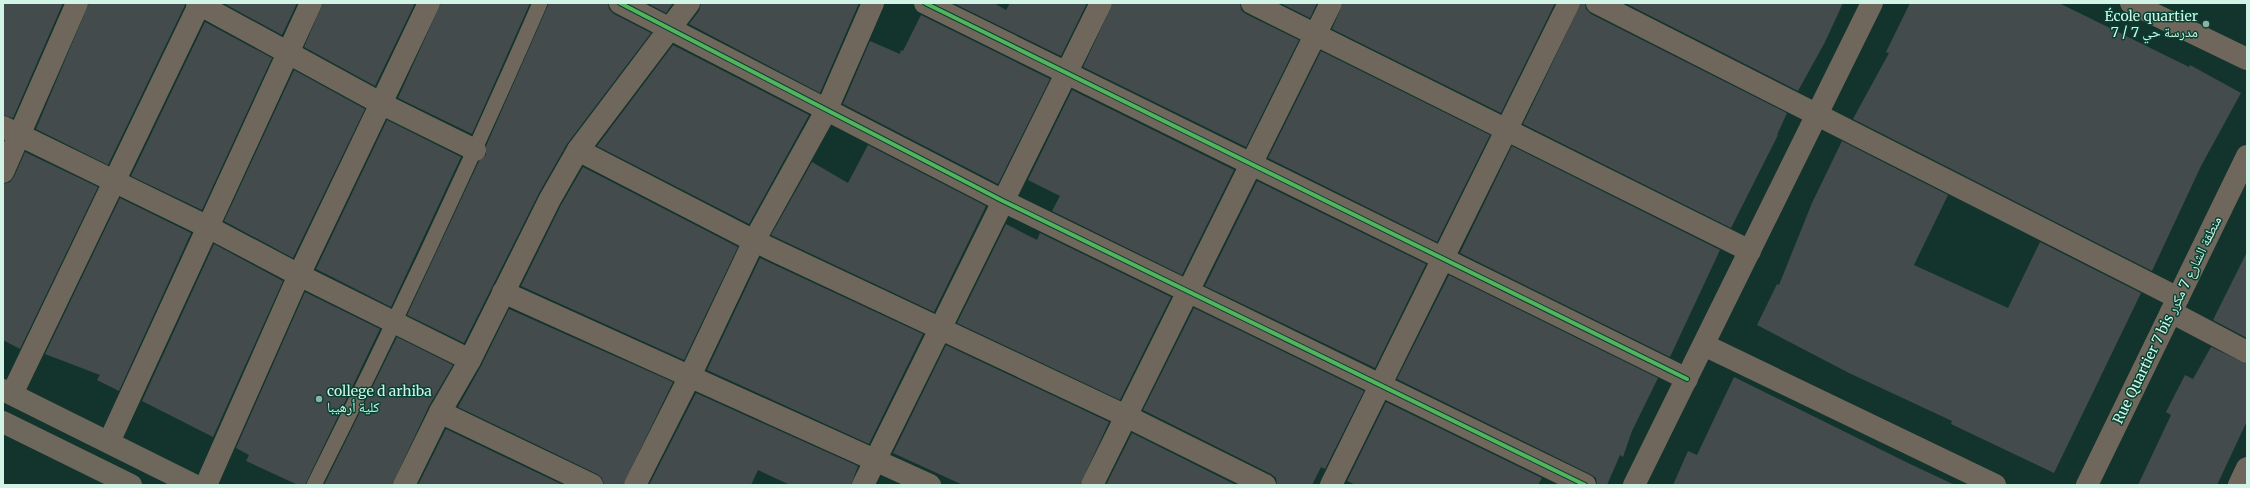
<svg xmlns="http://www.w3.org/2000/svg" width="2250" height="488" font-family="Merriweather,'Noto Naskh Arabic',serif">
	<rect width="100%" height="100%" fill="#13342c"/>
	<g fill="#444b4c">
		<polygon points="3,3 63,3 13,118 3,115"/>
		<polygon points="89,3 185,3 185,5 108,165 36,129"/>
		<polygon points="223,3 297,3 282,35"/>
		<polygon points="323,3 415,3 375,86 304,47"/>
		<polygon points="441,3 530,3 472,134 398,98"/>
		<polygon points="549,3 608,3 609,9 614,14 651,33 567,144 539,193 464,343 407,315 479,161 486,155 486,146"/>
		<polygon points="647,3 673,3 666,13"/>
		<polygon points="701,3 859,3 820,93 689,24 699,11"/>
		<polygon points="953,3 994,3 1006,10 1010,3 1087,3 1061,56"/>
		<polygon points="1113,3 1240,3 1241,10 1246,14 1299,40 1246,147 1083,67"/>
		<polygon points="1280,3 1317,3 1310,18"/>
		<polygon points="1343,3 1555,3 1501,113 1332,29"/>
		<polygon points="1581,3 1585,3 1586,9 1591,14 1787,113 1777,135 1778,135 1731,228 1523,124"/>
		<polygon points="1625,3 1843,3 1825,42 1798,91"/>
		<polygon points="1910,3 2059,3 2189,67 2190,65 2241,93 2201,166 2152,271 1853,119 1889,53 1886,52"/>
		<polygon points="921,15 1050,79 998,184 843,104 870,41 900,54 901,50 903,51"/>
		<polygon points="205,22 272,58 202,210 131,176"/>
		<polygon points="673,45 809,115 749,224 597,146"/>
		<polygon points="1321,51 1490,135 1437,242 1268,158"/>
		<polygon points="294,70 365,109 293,258 224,221"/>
		<polygon points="1072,90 1234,170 1182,275 1052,211 1060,196 1028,180"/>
		<polygon points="387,120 461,157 391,307 316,269"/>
		<polygon points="1842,141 1948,195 1914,265 2008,308 2040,242 2141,293 2054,473 1951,424 1952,421 1849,373 1757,325 1777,284 1779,285 1812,203"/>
		<polygon points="868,145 986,206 934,312 771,235 812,162 848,183"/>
		<polygon points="1512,146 1720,250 1670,357 1460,253"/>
		<polygon points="25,152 98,187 20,349 3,340 3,184 10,182 14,177"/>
		<polygon points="583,167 738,247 684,360 521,286 561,205"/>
		<polygon points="1257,181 1426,264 1375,368 1205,286"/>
		<polygon points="120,198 191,233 119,391 97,380 100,375 45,354"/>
		<polygon points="1006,224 1037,240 1040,233 1171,297 1120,400 957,323"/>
		<polygon points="214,244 283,281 213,437 142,401"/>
		<polygon points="2247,252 2247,338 2213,320"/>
		<polygon points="760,258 923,334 869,444 707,370"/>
		<polygon points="1449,275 1658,378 1632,431 1623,457 1620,455 1607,485 1597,485 1596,478 1590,474 1397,379"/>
		<polygon points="305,292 380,329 305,485 298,485 246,461 249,455 236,448"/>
		<polygon points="1194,308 1364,391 1325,469 1321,467 1312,485 1277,485 1276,478 1271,474 1143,410"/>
		<polygon points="509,309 673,382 623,485 604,485 602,478 597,474 458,407 481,366"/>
		<polygon points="397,337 453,365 429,406 392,485 324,485"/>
		<polygon points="946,345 1109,422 1080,485 963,485 893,453"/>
		<polygon points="2211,347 2247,364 2247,421 2217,485 2138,485 2171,415 2166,412 2185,375 2193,379"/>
		<polygon points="1734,377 1910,464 1955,485 1673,485 1688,451 1697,455"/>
		<polygon points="696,393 858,466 851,485 790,485 758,470 751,485 649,485"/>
		<polygon points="1386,402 1542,478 1538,485 1356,485 1347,481"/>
		<polygon points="446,429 563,485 418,485"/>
		<polygon points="1132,433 1234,484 1106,485"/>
	</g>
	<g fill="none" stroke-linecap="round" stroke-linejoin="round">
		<path stroke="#70675c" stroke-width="15" d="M314,485C394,326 469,166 540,3"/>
		<g stroke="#70675c" stroke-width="22">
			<polyline points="197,3 380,103 475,150"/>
			<polyline points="620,3 1003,201 1585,485"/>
			<polyline points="925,3 1687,379"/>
			<polyline points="1252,3 1750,251"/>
			<polyline points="1597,3 2178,298"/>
			<polyline points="2131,3 2247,59"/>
			<polyline points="3,127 208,227 299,275 470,360"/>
			<polyline points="578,150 754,241 1126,416 1265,485"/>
			<polyline points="3,172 77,3"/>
			<polyline points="503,292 930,485"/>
			<polyline points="2171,312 2247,352"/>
			<polyline points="1704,345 1995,485"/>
			<polyline points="12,394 200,3"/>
			<polyline points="440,412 592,485"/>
			<polyline points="109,442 311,3"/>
			<polyline points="206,485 299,275 429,3"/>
			<polyline points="404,485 440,412 470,360 550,199 578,150 689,3"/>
			<polyline points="635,485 690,376 754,241 826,111 873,3"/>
			<polyline points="863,485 1101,3"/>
			<polyline points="1092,485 1331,3"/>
			<polyline points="1331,485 1569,3"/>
			<polyline points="1634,485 1872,3"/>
			<polyline points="2087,485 2247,156"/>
			<polyline points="2239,485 2247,468"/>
		</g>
		<g stroke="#6d685b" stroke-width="22">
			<polyline points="3,390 194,485"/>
			<polyline points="3,422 131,485"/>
		</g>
		<defs>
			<g id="cycleway">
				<polyline points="620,3 1003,201 1585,485"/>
				<polyline points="925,3 1687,379"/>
			</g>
		</defs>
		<use href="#cycleway" stroke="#054232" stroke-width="6"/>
		<use href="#cycleway" stroke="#56b35d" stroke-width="4"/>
	</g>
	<g fill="#8eb1a5" stroke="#054232" stroke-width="1.5">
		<circle cx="2206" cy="24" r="4"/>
		<circle cx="319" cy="399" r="4"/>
	</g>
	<g text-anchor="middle" stroke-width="3" stroke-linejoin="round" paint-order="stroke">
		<g font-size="14" fill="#d1f4e6" stroke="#054232" text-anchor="end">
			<text x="2198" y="21">École quartier<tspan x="2198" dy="16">7 / مدرسة حي 7</tspan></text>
			<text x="327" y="396" text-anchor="start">college d arhiba<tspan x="327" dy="16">كلية أرهيبا</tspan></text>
		</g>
		<g font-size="14" fill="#d1f4e6" stroke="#054232">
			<text transform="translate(2167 320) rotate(-64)" y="5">Rue Quartier 7 bis منطقة الشارع 7 مكرر</text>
		</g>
	</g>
	<rect width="2250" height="488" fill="none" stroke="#d1f4e6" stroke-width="8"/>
</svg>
